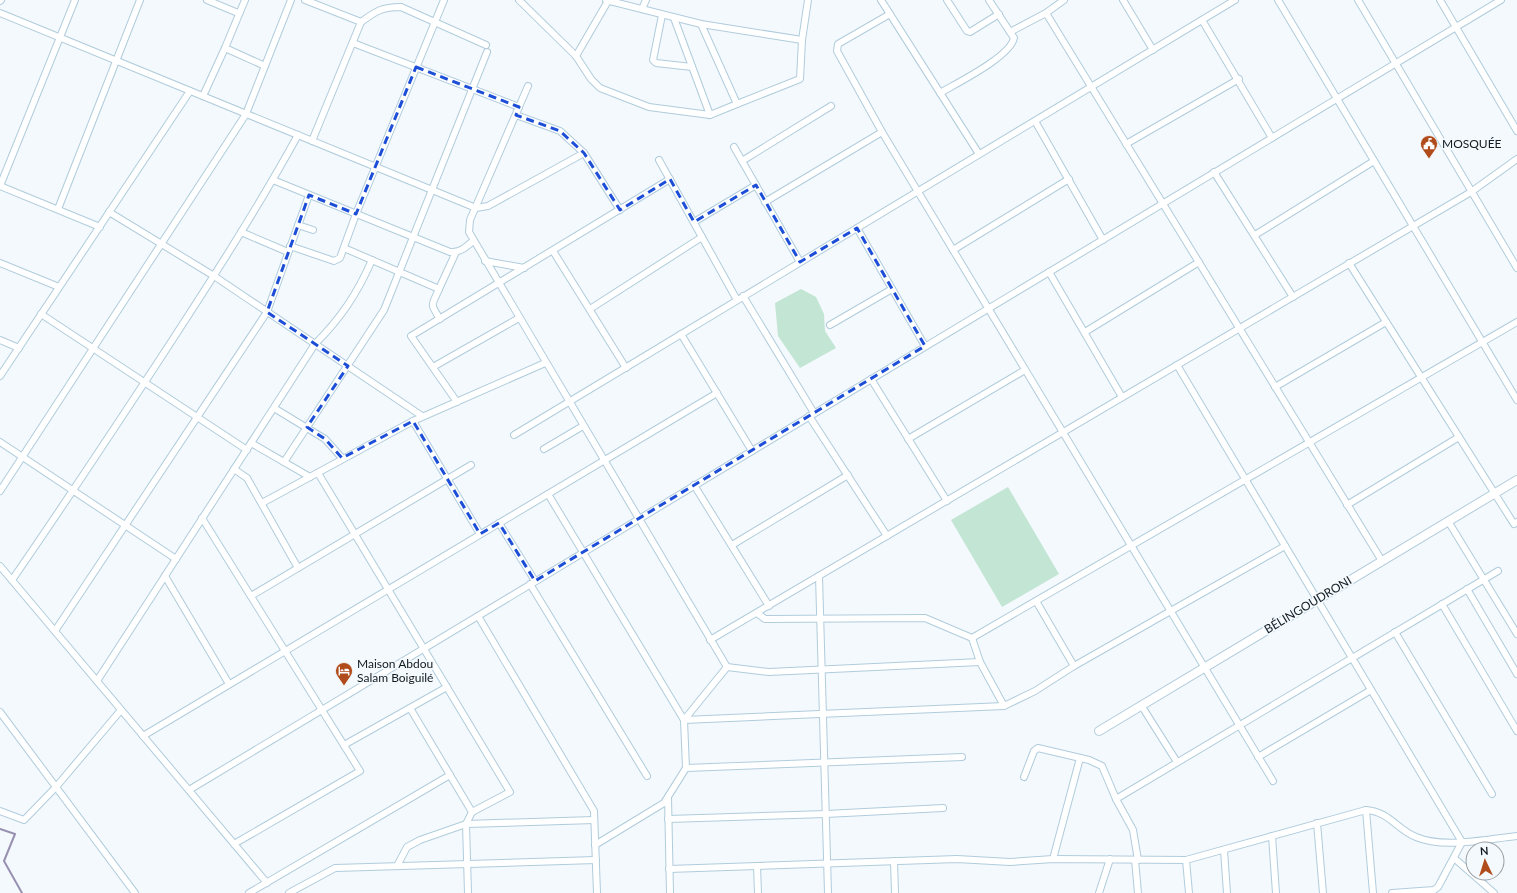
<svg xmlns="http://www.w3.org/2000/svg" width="1517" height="893" font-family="Lato,sans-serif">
	<rect width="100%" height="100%" fill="#f4f9fd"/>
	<g fill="#c2e5d4">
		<polygon points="801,289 816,297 824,314 825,331 836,348 800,368 778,336 775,303"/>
		<polygon points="1008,487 1059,574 1002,607 951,520"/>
	</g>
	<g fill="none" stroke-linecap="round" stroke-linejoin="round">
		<polyline stroke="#9790b0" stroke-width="2" points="0,829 15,834 4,861 22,893"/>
		<defs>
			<g id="minor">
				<polyline points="207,0 238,13"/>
				<polyline points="305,0 361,22"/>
				<polyline points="519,0 576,56 591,79 600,88 649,107 710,115 737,104"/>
				<polyline points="606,0 701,24 802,40"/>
				<polyline points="881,0 979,154"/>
				<polyline points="947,0 967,31 970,32 999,14"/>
				<polyline points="989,0 1010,32 1046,13 1064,0"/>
				<polyline points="1123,0 1153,50"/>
				<polyline points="1278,0 1517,400"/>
				<polyline points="1358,0 1517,268"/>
				<polyline points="1440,0 1517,131"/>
				<polyline points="0,1 1,0"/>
				<polyline points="642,9 646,0"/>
				<polyline points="0,13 476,208 488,206 584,153"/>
				<polyline points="1046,13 1382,561"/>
				<polyline points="890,14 838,44 837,51 882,132 1273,781"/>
				<polyline points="662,15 653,60 656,63 692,67"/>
				<polyline points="674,18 710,115"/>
				<polyline points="1202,20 1272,138"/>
				<polyline points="701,24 737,104 800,79 802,40 808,0"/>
				<polyline points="353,43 519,107"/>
				<polyline points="225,48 265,66"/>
				<polyline points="576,56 608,1"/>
				<polyline points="528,86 470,220 469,232 727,667 769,672 980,662"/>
				<path d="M940,93C957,83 1010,57 1014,38L1010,32"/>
				<polyline points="203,96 225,48 245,0"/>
				<polyline points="516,115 560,131 584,153 620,210"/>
				<polyline points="1035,121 1103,240"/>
				<path d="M312,141L361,22C376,11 382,7 401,7L486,45"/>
				<polyline points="1126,144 1239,79"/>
				<polyline points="734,147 800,262"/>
				<polyline points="659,160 737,300"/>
				<polyline points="742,161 831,106"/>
				<polyline points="1214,172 1293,297"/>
				<path d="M273,180L450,252C460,253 466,247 473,241"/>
				<polyline points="0,186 75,0"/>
				<polyline points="0,186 100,227"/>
				<polyline points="765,202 882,132"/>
				<polyline points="58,209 140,0"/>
				<polyline points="109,212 214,276 422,416"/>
				<polyline points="694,222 756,185"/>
				<polyline points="298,225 313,230"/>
				<polyline points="857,228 925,346"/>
				<polyline points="241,232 288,252"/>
				<polyline points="1255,235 1374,161"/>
				<polyline points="290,246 334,261 340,258 356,214 444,0"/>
				<path d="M344,248L439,289C432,306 429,302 440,319"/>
				<polyline points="953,250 1069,179"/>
				<polyline points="553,251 626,368"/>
				<polyline points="485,261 524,268"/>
				<polyline points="0,263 59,287"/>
				<polyline points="1349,263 1514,524 1517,522"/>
				<polyline points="1049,272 1122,397"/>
				<polyline points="439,289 456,252"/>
				<polyline points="743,296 814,413"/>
				<polyline points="590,309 702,237"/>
				<polyline points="41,314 247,450"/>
				<polyline points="830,325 892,289"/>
				<polyline points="1085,332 1199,262"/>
				<polyline points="681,334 752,451"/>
				<polyline points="0,340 19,348"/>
				<polyline points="1177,365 1462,842"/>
				<polyline points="433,367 519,318"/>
				<polyline points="0,376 190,91"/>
				<polyline points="871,379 947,501"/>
				<polyline points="1275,387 1386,322"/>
				<polyline points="457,402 411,336 670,179"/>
				<polyline points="274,408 325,439 342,458"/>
				<polyline points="809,416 887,536"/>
				<polyline points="413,421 480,534"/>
				<polyline points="514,435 1235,0"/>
				<polyline points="908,439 1025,370"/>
				<polyline points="0,442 176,559"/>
				<polyline points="251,443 310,477"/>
				<polyline points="544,449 583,426"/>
				<polyline points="284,462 384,310 487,52"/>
				<polyline points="234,469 247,478 298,568"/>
				<polyline points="318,473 510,792 472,812 466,824 420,840 407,847 397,866"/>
				<polyline points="694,485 769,606"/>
				<polyline points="0,491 246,114 291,0"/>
				<polyline points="548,494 684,720 686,768"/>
				<polyline points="262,503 413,421 545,363"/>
				<polyline points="1347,505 1459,437"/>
				<polyline points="202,518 360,771 234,844"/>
				<polyline points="1448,521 1517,634"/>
				<polyline points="499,523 535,581"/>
				<polyline points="732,545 848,475"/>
				<polyline points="0,566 267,883"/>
				<polyline points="165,576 229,684"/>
				<polyline points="819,576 828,893"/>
				<path d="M12,580C62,508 110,435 158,362C207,287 255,213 298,135"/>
				<polyline points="530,584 647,776"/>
				<polyline points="1467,589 1517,674"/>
				<polyline points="251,596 471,465"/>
				<polyline points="1036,601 1074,666"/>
				<polyline points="1442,604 1517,731"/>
				<polyline points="757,613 765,619 925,618 972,638 980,662 1004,706"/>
				<polyline points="478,616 594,811 597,893"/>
				<polyline points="55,631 267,312 309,195"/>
				<polyline points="1395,632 1492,794"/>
				<polyline points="972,638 1517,322"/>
				<polyline points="710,640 1471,192 1517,159"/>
				<path d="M97,681L315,344C341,318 357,294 372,260"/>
				<polyline points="1141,705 1177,762"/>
				<polyline points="410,708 472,812"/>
				<polyline points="0,712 135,893"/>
				<polyline points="684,720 1004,706 1035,691 1074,666 1285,546"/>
				<polyline points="684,720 727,667"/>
				<polyline points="143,736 717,393"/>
				<polyline points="344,745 447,687"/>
				<polyline points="1258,757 1371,690"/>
				<polyline points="1024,777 1034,751 1038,748 1089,760 1102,766 1116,799 1133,830 1138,860"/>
				<polyline points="189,790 1501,0"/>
				<polyline points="668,797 670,893"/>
				<polyline points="1116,799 1498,571"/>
				<polyline points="1366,810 1373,893"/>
				<polyline points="0,811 24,820 56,787 121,710"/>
				<polyline points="668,819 826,814 943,808"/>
				<polyline points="1317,823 1323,893"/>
				<polyline points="1272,836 1276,893"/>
				<polyline points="595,845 664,803 686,768 962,757"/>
				<polyline points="1224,850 1227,893"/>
				<polyline points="1454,858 1494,893"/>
				<polyline points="1053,859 1080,758"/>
				<polyline points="1135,860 1138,893"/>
				<polyline points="1186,860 1189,893"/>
				<polyline points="894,861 895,893"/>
				<polyline points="757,866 758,893"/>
				<path d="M669,869L957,859L1010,862L1053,859L1186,860L1366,810C1390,812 1396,829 1416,837C1444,849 1487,839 1517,836"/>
				<polyline points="249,893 450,775"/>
				<polyline points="289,893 335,868 596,860"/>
				<polyline points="468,893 466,824 594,820"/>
				<polyline points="1099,893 1110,859"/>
				<polyline points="1392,893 1434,890 1438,887 1462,842"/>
			</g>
			<polyline id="tertiary" points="1099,731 1517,480"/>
		</defs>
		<use href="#minor" stroke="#b0ccdc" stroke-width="8"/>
		<use href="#tertiary" stroke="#b0ccdc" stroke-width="10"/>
		<use href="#minor" stroke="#fff" stroke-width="6"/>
		<use href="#tertiary" stroke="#fff" stroke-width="8"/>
	</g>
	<path fill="none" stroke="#1d4ed8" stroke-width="3" stroke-dasharray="8 5" stroke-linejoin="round" d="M416,67L519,107L516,115L560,131L584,153L620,210L670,179L694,222L756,185L800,262L857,228L925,346L535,581L499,523L480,534L413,421L342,458L325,439L307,427L348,366L267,312L309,195L356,214Z"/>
	<defs>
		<symbol id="civic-pin" viewBox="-11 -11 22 30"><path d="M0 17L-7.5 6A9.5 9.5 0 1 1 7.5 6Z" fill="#b04b1b" stroke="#f4f9fd"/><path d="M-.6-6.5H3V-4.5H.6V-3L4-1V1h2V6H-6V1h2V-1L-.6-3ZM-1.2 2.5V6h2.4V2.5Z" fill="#fff"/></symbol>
		<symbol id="hotel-pin" viewBox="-11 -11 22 30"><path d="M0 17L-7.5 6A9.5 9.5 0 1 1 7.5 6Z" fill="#b04b1b" stroke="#f4f9fd"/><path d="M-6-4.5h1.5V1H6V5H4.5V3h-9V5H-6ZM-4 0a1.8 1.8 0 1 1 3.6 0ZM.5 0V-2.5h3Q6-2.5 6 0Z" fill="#fff"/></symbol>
	</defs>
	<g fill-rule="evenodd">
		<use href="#civic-pin" x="1419" y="134" width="20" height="27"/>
		<use href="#hotel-pin" x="334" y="661" width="20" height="27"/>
	</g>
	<g text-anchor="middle" stroke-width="3.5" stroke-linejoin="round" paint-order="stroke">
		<g font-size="12" fill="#111b21" stroke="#f4f9fd" text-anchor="start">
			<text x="1442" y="148">MOSQUÉE</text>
			<text x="357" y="668">Maison Abdou<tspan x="357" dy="14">Salam Boiguilé</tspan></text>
		</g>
		<g font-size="12" fill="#111b21" stroke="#f4f9fd">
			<text transform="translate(1308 605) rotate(-31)" y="4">BÉLINGOUDRONI</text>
		</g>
	</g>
	<g transform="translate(1485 861) rotate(356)"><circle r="19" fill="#f4f9fd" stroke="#99a0a5"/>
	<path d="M0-3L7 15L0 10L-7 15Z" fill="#b04b1b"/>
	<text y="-6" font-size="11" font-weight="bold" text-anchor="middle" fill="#111b21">N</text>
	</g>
</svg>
